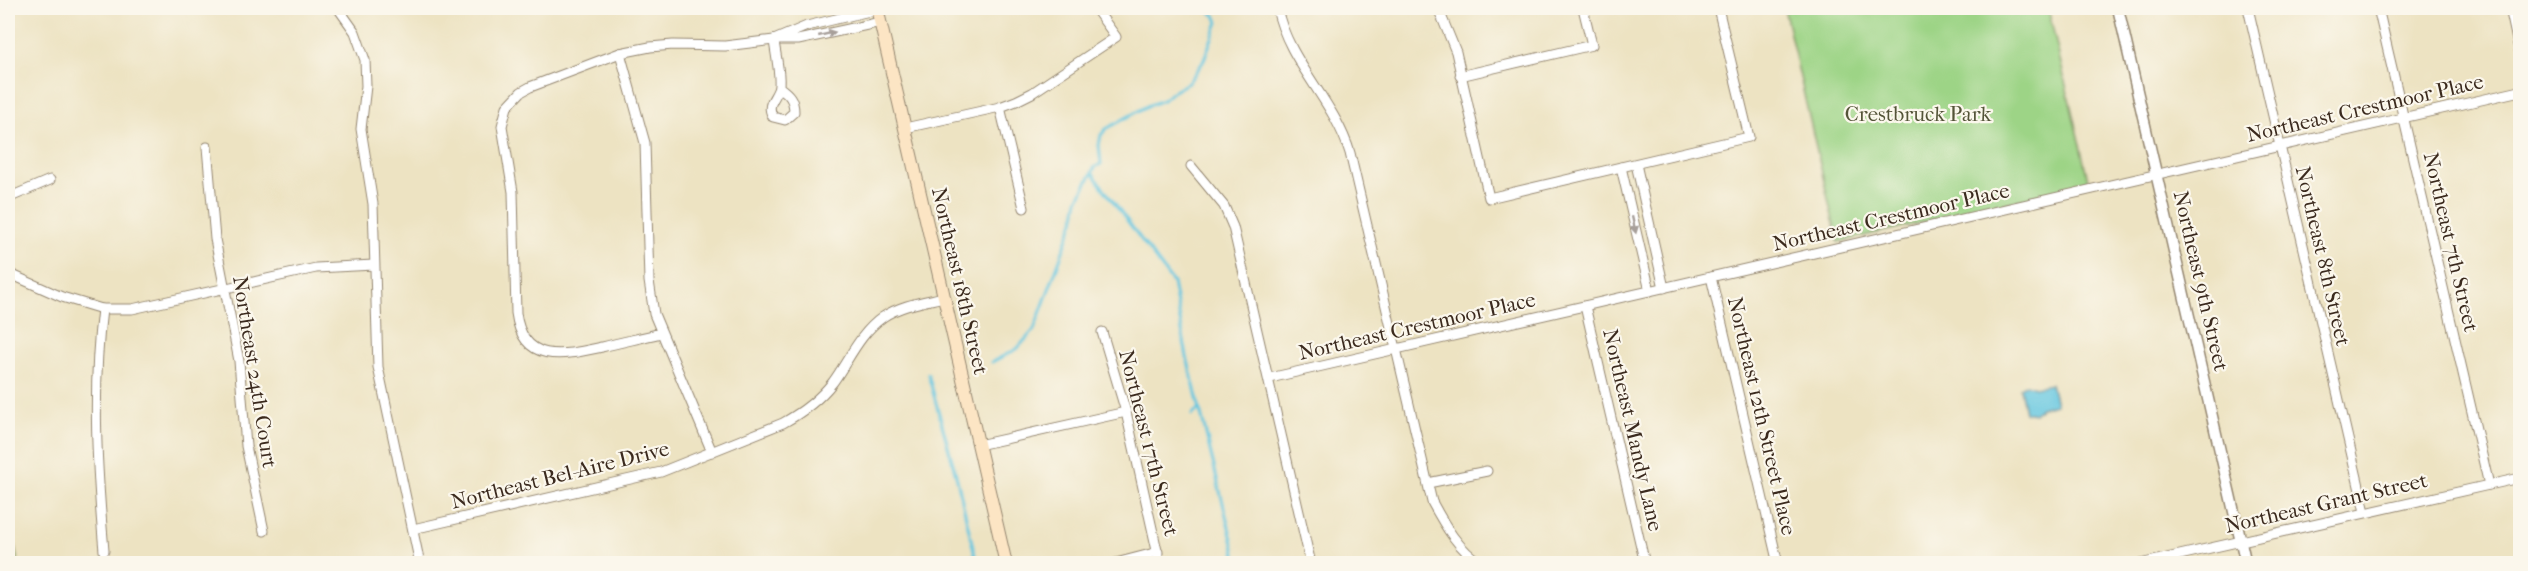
<svg xmlns="http://www.w3.org/2000/svg" width="2528" height="571" font-family="'IM FELL French Canon',serif">
	<rect width="100%" height="100%" fill="#fbf7ec"/>
	<filter id="ink" filterUnits="userSpaceOnUse"><feTurbulence type="fractalNoise" baseFrequency=".0167" numOctaves="2"/><feDisplacementMap in="SourceGraphic" scale="12" xChannelSelector="R" yChannelSelector="G"/><feConvolveMatrix kernelMatrix="1 2 1 2 8 2 1 2 1" color-interpolation-filters="sRGB"/></filter>
	<filter id="wash" filterUnits="userSpaceOnUse"><feTurbulence type="fractalNoise" baseFrequency=".008" numOctaves="4" result="noise"/><feDisplacementMap in="SourceGraphic" scale="24" xChannelSelector="R" yChannelSelector="G"/><feGaussianBlur stdDeviation="1.35" result="paint"/><feColorMatrix in="noise" values="0 0 0 0 0 0 0 0 0 0 0 0 0 0 0 0 0 1.4 0 .05"/><feComposite in="paint" operator="in"/></filter>
	<g filter="url(#wash)">
		<rect width="100%" height="100%" fill="#ede3c2"/>
		<g fill="#9dd486" stroke="#6c7f52" stroke-width="1.5">
			<polygon points="1784,8 2048,8 2089,184 1838,242"/>
			<polygon points="14,545 18,563 8,563 8,547"/>
		</g>
		<polygon fill="#62c6e0" stroke="#4e787f" stroke-width="1.5" points="2026,384 2035,387 2051,384 2056,404 2040,408 2034,414 2025,412 2020,388"/>
		<g fill="none" stroke-linecap="round" stroke-linejoin="round">
			<g stroke="#62c6e0" stroke-width="3">
				<polyline points="1093,174 1173,283 1187,357 1238,564"/>
				<polyline points="992,362 1017,349 1034,330 1074,221 1078,200 1095,167 1101,164 1099,145 1101,135 1106,129 1147,106 1163,100 1172,92 1188,83 1203,62 1218,22 1215,15 1201,8"/>
				<polyline points="928,374 956,475 977,564"/>
				<polyline points="1192,415 1199,409"/>
			</g>
		</g>
	</g>
	<g filter="url(#ink)">
		<g fill="none" stroke-linecap="round" stroke-linejoin="round">
			<defs>
				<g id="minor">
					<polyline points="338,8 355,32 365,60 366,86 361,129 373,204 378,367 420,564"/>
					<path d="M1277,8C1288,62 1334,100 1350,153L1432,502C1444,524 1459,551 1482,564"/>
					<polyline points="1438,8 1456,52 1489,198 1749,137 1718,8"/>
					<polyline points="2248,8 2365,512"/>
					<polyline points="2378,8 2489,485"/>
					<polyline points="2510,8 2520,54"/>
					<path d="M774,40C775,52 782,80 778,90C774,100 766,105 773,117L785,120L794,112C794,99 789,94 779,87"/>
					<polyline points="774,40 807,26 878,9"/>
					<polyline points="620,53 645,143 649,281 654,314 712,452"/>
					<polyline points="1460,76 1592,45 1583,8"/>
					<polyline points="1000,107 1024,208"/>
					<polyline points="905,128 1000,107 1016,101 1032,93 1116,37 1095,8"/>
					<polyline points="207,147 215,239 239,361 246,446 264,531"/>
					<polyline points="1636,164 1664,288"/>
					<polyline points="1191,166 1224,206 1233,227 1311,564"/>
					<polyline points="1621,167 1650,291"/>
					<polyline points="8,198 50,180"/>
					<polyline points="8,273 62,297 102,309 132,309 316,268 374,265"/>
					<polyline points="1711,277 1778,564"/>
					<polyline points="1585,306 1645,564"/>
					<path d="M102,309C92,390 97,470 104,551"/>
					<polyline points="1102,332 1126,412 1160,564"/>
					<path d="M661,333C641,338 622,342 602,347C565,355 523,366 516,313L513,192L502,126L507,107L521,92L530,87L620,53L650,47L673,45L725,46L774,40H798L881,22"/>
					<polyline points="1270,378 2520,91"/>
					<polyline points="978,445 1126,412"/>
					<polyline points="1428,483 1487,471"/>
					<path d="M413,529L661,472L783,423C803,412 819,400 833,382C849,360 859,334 883,317C901,305 923,302 944,297"/>
					<polyline points="1112,564 1158,552"/>
					<polyline points="2140,564 2520,478"/>
				</g>
				<polyline id="tertiary" points="2118,8 2246,564"/>
				<polyline id="secondary" points="877,8 1006,564"/>
			</defs>
			<use href="#minor" stroke="#948670" stroke-width="11"/>
			<use href="#tertiary" stroke="#948670" stroke-width="13"/>
			<use href="#secondary" stroke="#948670" stroke-width="14"/>
			<use href="#minor" stroke="#fff" stroke-width="9"/>
			<use href="#tertiary" stroke="#fff" stroke-width="10"/>
			<use href="#secondary" stroke="#fce5c4" stroke-width="12"/>
		</g>
		<defs><path id="oneway-solid" d="M-6-.8H1V-3.2L6.5 0L1 3.2V.8H-6Z" transform="scale(1.5)"/></defs>
		<g fill="#a79f9a">
			<use href="#oneway-solid" transform="translate(827 34) rotate(-13)"/>
			<use href="#oneway-solid" transform="translate(1634 225) rotate(77)"/>
		</g>
	</g>
	<g text-anchor="middle" stroke-width="4.5" stroke-linejoin="round" paint-order="stroke">
		<g font-size="21" fill="#3b2a1e" stroke="#fbf7ec">
			<text transform="translate(2365 108) rotate(-13)" y="7">Northeast Crestmoor Place</text>
			<text transform="translate(1891 217) rotate(-13)" y="7">Northeast Crestmoor Place</text>
			<text transform="translate(2451 242) rotate(77)" y="7">Northeast 7th Street</text>
			<text transform="translate(2323 256) rotate(77)" y="7">Northeast 8th Street</text>
			<text transform="translate(960 281) rotate(77)" y="7">Northeast 18th Street</text>
			<text transform="translate(2201 281) rotate(77)" y="7">Northeast 9th Street</text>
			<text transform="translate(1417 326) rotate(-13)" y="7">Northeast Crestmoor Place</text>
			<text transform="translate(255 372) rotate(81)" y="7">Northeast 24th Court</text>
			<text transform="translate(1762 416) rotate(77)" y="7">Northeast 12th Street Place</text>
			<text transform="translate(1633 430) rotate(77)" y="7">Northeast Mandy Lane</text>
			<text transform="translate(1149 443) rotate(76)" y="7">Northeast 17th Street</text>
			<text transform="translate(560 475) rotate(-14)" y="7">Northeast Bel-Aire Drive</text>
			<text transform="translate(2326 503) rotate(-13)" y="7">Northeast Grant Street</text>
		</g>
		<g font-size="21" fill="#545438" stroke="#fbf7ec">
			<text x="1918" y="121">Crestbruck Park</text>
		</g>
	</g>
	<rect width="2528" height="571" fill="none" stroke="#fbf7ec" stroke-width="30"/>
</svg>
